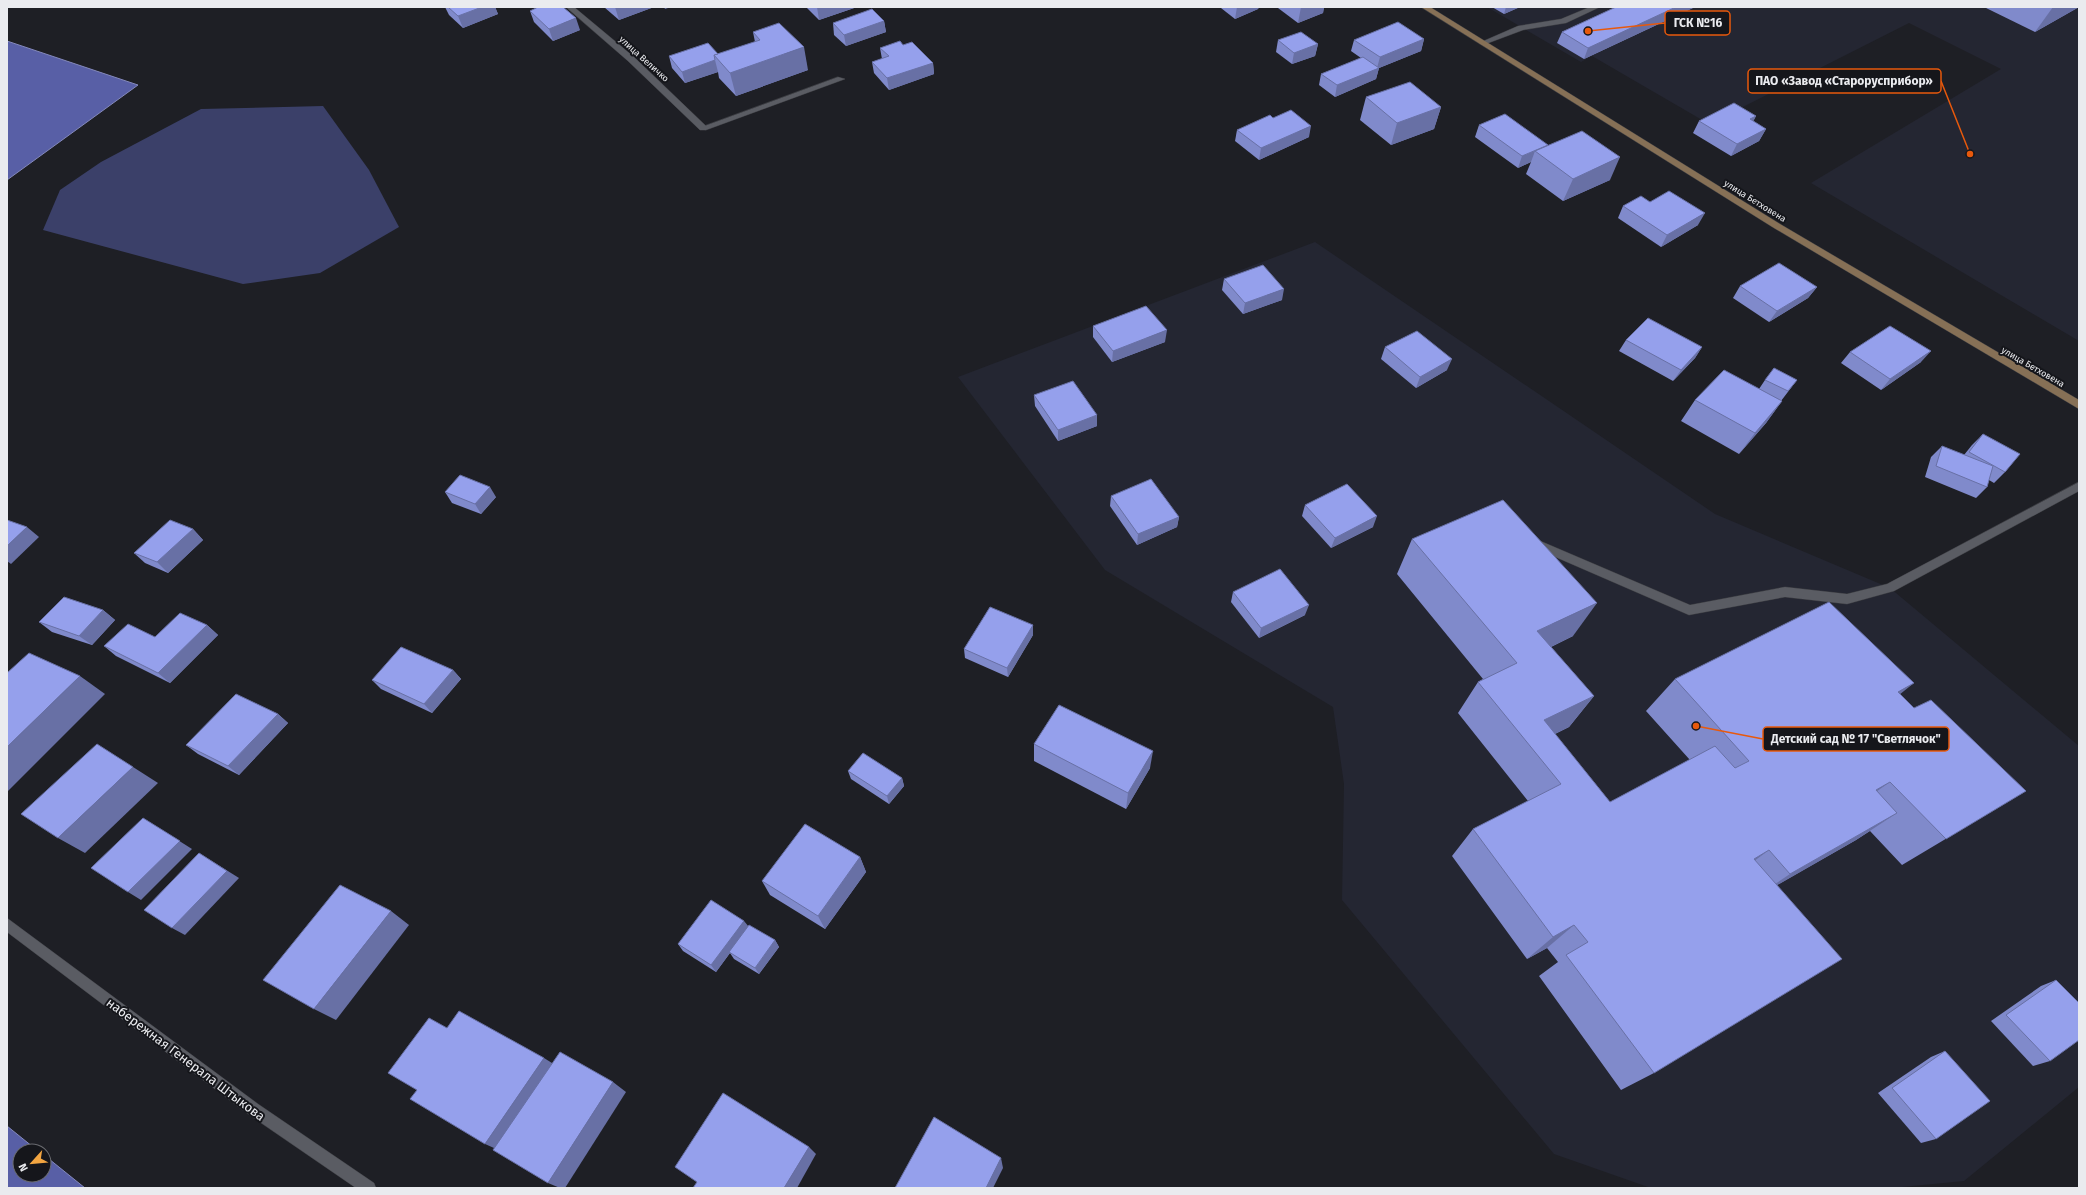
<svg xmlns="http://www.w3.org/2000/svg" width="2086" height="1195" font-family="'Fira Sans',sans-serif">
	<rect width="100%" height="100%" fill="#1e1f25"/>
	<g fill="#242632">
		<polygon points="1487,7 2079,7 2079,341 1811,183 2001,69 1909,23 1709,124 1592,56 1581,62"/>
		<polygon points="1315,242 1715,514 1890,588 2079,746 2079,1087 1964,1181 1892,1188 1648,1187 1554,1154 1342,900 1344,784 1333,707 1105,570 958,377"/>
	</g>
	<polygon fill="#3b4069" points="323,106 369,170 399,227 320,273 243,284 43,230 60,190 101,162 201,109"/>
	<g fill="#585fa6" stroke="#8489bc">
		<polygon points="7,41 138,85 7,180"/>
		<polygon points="7,1126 38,1151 20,1151 20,1175 44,1175 44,1155 85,1188 7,1188"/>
	</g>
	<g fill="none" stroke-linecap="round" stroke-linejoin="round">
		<defs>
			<g id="service">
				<polygon points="1590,7 1600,7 1566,23 1523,30 1483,45 1479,43 1518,26 1561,19"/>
				<polygon points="838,77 845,79 706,130 699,128"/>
				<polygon points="2079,482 2079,491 1894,591 1847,604 1785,597 1689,615 1530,546 1529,543 1530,540 1538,540 1690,605 1785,587 1847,594 1887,584"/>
			</g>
			<g id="minor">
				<polygon points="566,7 574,7 634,57 706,126 706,130 700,130 628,61"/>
				<polygon points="7,918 258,1104 374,1183 376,1188 356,1188 248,1114 7,932"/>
			</g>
			<polygon id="secondary" points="1421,7 1430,7 1780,224 2079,400 2079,409 1774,228"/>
		</defs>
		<use href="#service" stroke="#3a3b40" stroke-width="1"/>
		<use href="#minor" stroke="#3a3b40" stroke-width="1"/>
		<use href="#secondary" stroke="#3a3b40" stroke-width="1"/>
		<use href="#service" fill="#5a5c63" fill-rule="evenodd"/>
		<use href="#minor" fill="#5a5c63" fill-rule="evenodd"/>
		<use href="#secondary" fill="#867056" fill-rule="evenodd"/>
	</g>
	<g fill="#808acb">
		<polygon points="445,7 495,7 498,14 463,28 449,15"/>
		<polygon points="604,7 654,7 619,20"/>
		<polygon points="806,7 857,7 819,20"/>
		<polygon points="1221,7 1259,7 1258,9 1235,19 1221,8"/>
		<polygon points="1279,7 1324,7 1323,13 1298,23 1278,8"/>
		<polygon points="1492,7 1520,7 1504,14"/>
		<polygon points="1616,7 1695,7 1584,59 1557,43 1562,32"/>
		<polygon points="1984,7 2079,7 2035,32"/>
		<polygon points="530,11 580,30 553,41 534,22"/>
		<polygon points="884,21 886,32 846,46 834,35 833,23"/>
		<polygon points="753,32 808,70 736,96 719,78 718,72 685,83 672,68 669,56 718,54 755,42"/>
		<polygon points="1424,39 1421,51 1379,68 1376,79 1335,97 1319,85 1321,74 1361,58 1351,51 1354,40"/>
		<polygon points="1278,40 1318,44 1315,56 1292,64 1276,52"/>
		<polygon points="903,45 933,63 934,74 889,90 874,73 872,62 882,59 880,48"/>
		<polygon points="1366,97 1441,107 1434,129 1391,145 1360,120"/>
		<polygon points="1756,116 1753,121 1766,129 1759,141 1731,156 1693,133 1699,121"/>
		<polygon points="1273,118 1309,137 1259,160 1235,141 1237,130"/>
		<polygon points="1479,125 1547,146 1610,180 1563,201 1526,174 1531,162 1518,168 1475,137"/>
		<polygon points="1650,202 1698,225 1661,247 1618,218 1623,206"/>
		<polygon points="1224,279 1282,300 1243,314 1222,290"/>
		<polygon points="1740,286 1817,287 1808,298 1769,322 1733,298"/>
		<polygon points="1093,326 1165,342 1112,362 1093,337"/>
		<polygon points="1626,340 1702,347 1695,358 1673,381 1619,351"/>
		<polygon points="1385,347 1447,370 1416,388 1381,359"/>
		<polygon points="1850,352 1921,362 1881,390 1841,363"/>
		<polygon points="1765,380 1797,380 1781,401 1782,401 1766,423 1739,454 1681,421 1695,400 1759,389"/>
		<polygon points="1034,395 1097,415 1097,426 1058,441 1035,406"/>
		<polygon points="1983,434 2005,472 1994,483 1989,480 1987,487 1976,498 1925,477 1931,457 1942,446 1964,455 1972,445"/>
		<polygon points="445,492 496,497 481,514 452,503"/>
		<polygon points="1111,496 1179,517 1177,527 1137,545 1110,506"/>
		<polygon points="1305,505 1373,527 1331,548 1302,516"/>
		<polygon points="193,529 203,540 168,573 145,563 134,553"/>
		<polygon points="1412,539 1573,636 1551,647 1594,696 1569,727 1555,734 1610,802 1690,760 1646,711 1675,679 1900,694 1914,708 2026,791 1902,865 1870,831 1856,840 1777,885 1654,1073 1621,1090 1539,976 1558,962 1547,948 1527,959 1452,856 1473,829 1528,801 1458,713 1478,682 1483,679 1397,574"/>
		<polygon points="1233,592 1305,615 1259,638 1231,602"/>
		<polygon points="103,610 115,620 92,645 52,632 39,622"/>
		<polygon points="207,625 218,635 170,683 116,656 104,646 155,637"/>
		<polygon points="1033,625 1033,635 1008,677 965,658 964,649"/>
		<polygon points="453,670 461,679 432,713 381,689 372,680"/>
		<polygon points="278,714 288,723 239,775 198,754 186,745"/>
		<polygon points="1034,744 1150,768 1126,809 1034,761"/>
		<polygon points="848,771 902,778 904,786 889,804 851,779"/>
		<polygon points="860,857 866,872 825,929 770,895 762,881"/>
		<polygon points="748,926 775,940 779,947 759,974 734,959 730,953 716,972 683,951 678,944"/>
		<polygon points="2056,980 2050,1061 2033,1066 1991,1021 2041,986"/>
		<polygon points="1945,1051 1936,1139 1921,1143 1878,1093 1931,1057"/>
	</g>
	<g fill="#6870a5">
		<polygon points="482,7 495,7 498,14 463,28 458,16"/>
		<polygon points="615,7 654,7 619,20"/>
		<polygon points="664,7 671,7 665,9"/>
		<polygon points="817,7 857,7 819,20"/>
		<polygon points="1237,7 1259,7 1258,9 1235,19"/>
		<polygon points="1301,7 1324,7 1323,13 1298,23"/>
		<polygon points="1506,7 1520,7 1504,14"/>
		<polygon points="1676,7 1695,7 1584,59 1588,48"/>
		<polygon points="2053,7 2079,7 2035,32"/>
		<polygon points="576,18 580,30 553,41 549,29"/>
		<polygon points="884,21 886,32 846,46 844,35"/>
		<polygon points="1424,39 1421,51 1379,68 1376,79 1335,97 1337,85 1377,68 1380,57"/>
		<polygon points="1318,44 1315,56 1292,64 1294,53"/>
		<polygon points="804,47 808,70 736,96 730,73"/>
		<polygon points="715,60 718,72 685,83 682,72"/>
		<polygon points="933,63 934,74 889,90 887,78"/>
		<polygon points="1441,107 1434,129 1391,145 1397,123"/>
		<polygon points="1756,116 1750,128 1750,119"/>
		<polygon points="1311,126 1309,137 1259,160 1261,148"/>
		<polygon points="1766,129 1759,141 1731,156 1737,144"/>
		<polygon points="1548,145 1543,156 1535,151 1531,162 1518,168 1522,156"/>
		<polygon points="1620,157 1610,180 1563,201 1573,179"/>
		<polygon points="1705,213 1698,225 1661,247 1667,235"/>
		<polygon points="1817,287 1808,298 1769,322 1777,311"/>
		<polygon points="1284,289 1282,300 1243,314 1245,303"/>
		<polygon points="1167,330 1165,342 1112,362 1113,351"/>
		<polygon points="1702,347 1695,358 1673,381 1681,370"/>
		<polygon points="1931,351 1921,362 1881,390 1890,379"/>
		<polygon points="1452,359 1447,370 1416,388 1420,377"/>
		<polygon points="1782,401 1766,423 1739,454 1755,433"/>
		<polygon points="1097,415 1097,426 1058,441 1058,430"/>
		<polygon points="490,487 496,497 481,514 475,504"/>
		<polygon points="1377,516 1373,527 1331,548 1335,538"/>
		<polygon points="1179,517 1177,527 1137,545 1138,534"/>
		<polygon points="27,527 39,537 11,564 7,561 7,546"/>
		<polygon points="193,529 203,540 168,573 157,562"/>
		<polygon points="1597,603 1573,636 1516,664 1537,631"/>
		<polygon points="1309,605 1305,615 1259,638 1261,628"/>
		<polygon points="103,610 115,620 92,645 79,636"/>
		<polygon points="207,625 218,635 170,683 158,673"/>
		<polygon points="1033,625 1033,635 1008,677 1007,668"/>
		<polygon points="453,670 461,679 432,713 424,704"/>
		<polygon points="80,676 105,694 7,792 7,747"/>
		<polygon points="1914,683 1874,715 1898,692"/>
		<polygon points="1594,696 1569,727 1530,746 1544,720"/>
		<polygon points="278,714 288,723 239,775 228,766"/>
		<polygon points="1153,751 1150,768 1126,809 1128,793"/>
		<polygon points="133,767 158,783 85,853 58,838"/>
		<polygon points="902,778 904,786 889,804 887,796"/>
		<polygon points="1890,782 1850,810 1876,790"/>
		<polygon points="1897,813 1856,840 1753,899 1790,874"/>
		<polygon points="143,818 192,849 141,900 128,892"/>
		<polygon points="1769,850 1734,876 1754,859"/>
		<polygon points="199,853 239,878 185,935 172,928"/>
		<polygon points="860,857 866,872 825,929 818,916"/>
		<polygon points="391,911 409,925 336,1020 314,1009"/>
		<polygon points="744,921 749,927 716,972 711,965"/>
		<polygon points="1574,925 1547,948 1527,959 1553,937"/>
		<polygon points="775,940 779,947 759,974 755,968"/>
		<polygon points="544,1058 560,1068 503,1152 485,1144"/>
		<polygon points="613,1082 626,1092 565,1188 560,1188 548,1183"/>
		<polygon points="809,1147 816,1154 797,1188 784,1188"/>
		<polygon points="1001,1158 1003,1168 993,1188 986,1188"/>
	</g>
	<g fill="#95a0ec" stroke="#6870a5">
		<polygon points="448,7 482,7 458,16"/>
		<polygon points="538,7 563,7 576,18 549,29 530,11"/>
		<polygon points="1616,7 1676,7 1588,48 1562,32"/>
		<polygon points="872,9 884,21 844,35 833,23"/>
		<polygon points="1398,22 1424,39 1380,57 1354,40"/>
		<polygon points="779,23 804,47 730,73 714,55 760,40 753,32"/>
		<polygon points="1301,32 1318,44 1294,53 1278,40"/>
		<polygon points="900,41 903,45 912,42 933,63 887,78 872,62 889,56 880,48"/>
		<polygon points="708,43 718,54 714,55 715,60 682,72 669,56"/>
		<polygon points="1363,57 1379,68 1337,85 1321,74"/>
		<polygon points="1410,82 1441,107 1397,123 1366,97"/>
		<polygon points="1734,103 1756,116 1750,119 1766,129 1737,144 1699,121"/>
		<polygon points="1291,110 1311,126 1261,148 1237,130 1270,115 1273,118"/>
		<polygon points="1505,114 1548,145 1522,156 1479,125"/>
		<polygon points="1582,131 1620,157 1573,179 1535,151"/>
		<polygon points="1669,191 1705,213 1667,235 1623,206 1641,196 1650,202"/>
		<polygon points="1779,263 1817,287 1777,311 1740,286"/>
		<polygon points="1263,265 1284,289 1245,303 1224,279"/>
		<polygon points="1146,306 1167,330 1113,351 1093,326"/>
		<polygon points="1648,318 1702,347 1681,370 1626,340"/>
		<polygon points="1890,326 1931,351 1890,379 1850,352"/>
		<polygon points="1417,331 1452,359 1420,377 1385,347"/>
		<polygon points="1774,368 1797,380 1788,391 1765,380"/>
		<polygon points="1724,370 1782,401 1755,433 1695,400"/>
		<polygon points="1073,381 1097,415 1058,430 1034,395"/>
		<polygon points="1983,434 2020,454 2005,472 1969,452"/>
		<polygon points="1942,446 1993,466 1987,487 1936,466"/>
		<polygon points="460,475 490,487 475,504 445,492"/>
		<polygon points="1151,479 1179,517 1138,534 1111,496"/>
		<polygon points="1347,484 1377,516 1335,538 1305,505"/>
		<polygon points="1503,500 1597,603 1537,631 1594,696 1544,720 1610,802 1715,746 1735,768 1749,761 1675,679 1829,602 1914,683 1898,692 1914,708 1931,700 2026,791 1946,839 1890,782 1876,790 1897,813 1790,874 1769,850 1754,859 1842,959 1654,1073 1566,955 1588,942 1574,925 1553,937 1473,829 1561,784 1478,682 1517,663 1412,539"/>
		<polygon points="7,520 27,527 7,546"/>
		<polygon points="170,520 193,529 157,562 134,553"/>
		<polygon points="1280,569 1309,605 1261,628 1233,592"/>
		<polygon points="64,597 103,610 79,636 39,622"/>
		<polygon points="990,607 1033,625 1007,668 964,649"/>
		<polygon points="180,613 207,625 158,673 104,646 128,624 155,637"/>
		<polygon points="401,647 453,670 424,704 372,680"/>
		<polygon points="29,653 80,676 7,747 7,673"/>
		<polygon points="236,694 278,714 228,766 186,745"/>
		<polygon points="1059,705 1153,751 1128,793 1034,744"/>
		<polygon points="97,744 133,767 58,838 21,814"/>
		<polygon points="863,753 902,778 887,796 848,771"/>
		<polygon points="143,818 180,841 128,892 91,868"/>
		<polygon points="805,824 860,857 818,916 762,881"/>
		<polygon points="199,853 227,871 172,928 144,910"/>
		<polygon points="340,885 391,911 314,1009 263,980"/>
		<polygon points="711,900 744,921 711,965 678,944"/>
		<polygon points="749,925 775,940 755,968 729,952"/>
		<polygon points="2056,980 2079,1003 2079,1040 2050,1061 2006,1015"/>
		<polygon points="459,1011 544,1058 485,1144 410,1099 417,1090 388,1073 429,1018 447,1028"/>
		<polygon points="1945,1051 1990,1101 1936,1139 1892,1088"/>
		<polygon points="560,1052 613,1082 548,1183 493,1150"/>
		<polygon points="723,1093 809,1147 784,1188 693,1188 697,1182 675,1167"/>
		<polygon points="934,1117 1001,1158 986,1188 895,1188"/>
	</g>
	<g text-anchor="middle" stroke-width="4" stroke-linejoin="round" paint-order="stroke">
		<g font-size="9" fill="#eaebef" stroke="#15161b">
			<text transform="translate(644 59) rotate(42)" y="3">улица Величко</text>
			<text transform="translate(1755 201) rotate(32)" y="3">улица Бетховена</text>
			<text transform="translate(2033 367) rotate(30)" y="3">улица Бетховена</text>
		</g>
		<g font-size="13" fill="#eaebef" stroke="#15161b">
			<text transform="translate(186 1059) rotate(37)" y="5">набережная Генерала Штыкова</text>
		</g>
	</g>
	<path fill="none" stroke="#e8590c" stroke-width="1.5" d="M1588 31L1665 23M1970 154L1941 81M1696 726L1763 739"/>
	<g fill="#e8590c" stroke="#15161b" stroke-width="1.5">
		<circle cx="1588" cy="31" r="4"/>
		<circle cx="1970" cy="154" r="4"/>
		<circle cx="1696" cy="726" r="4"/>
	</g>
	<g fill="#15161b" stroke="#e8590c" stroke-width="1.5">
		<rect x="1665" y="11" width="65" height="24" rx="4"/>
		<rect x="1748" y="69" width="193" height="24" rx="4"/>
		<rect x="1763" y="727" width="186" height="24" rx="4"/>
	</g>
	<g font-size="12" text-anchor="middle" font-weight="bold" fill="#eaebef">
		<text x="1698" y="27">ГСК №16</text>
		<text x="1844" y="85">ПАО «Завод «Старорусприбор»</text>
		<text x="1856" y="743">Детский сад № 17 "Светлячок"</text>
	</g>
	<rect width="2086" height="1195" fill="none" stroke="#eaebef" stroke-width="16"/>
	<g transform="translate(32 1163) rotate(243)"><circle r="19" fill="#15161b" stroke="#6a6b70"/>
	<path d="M0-3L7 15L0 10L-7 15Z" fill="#f2a541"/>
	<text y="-6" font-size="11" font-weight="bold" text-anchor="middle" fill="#eaebef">N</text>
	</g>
</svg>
